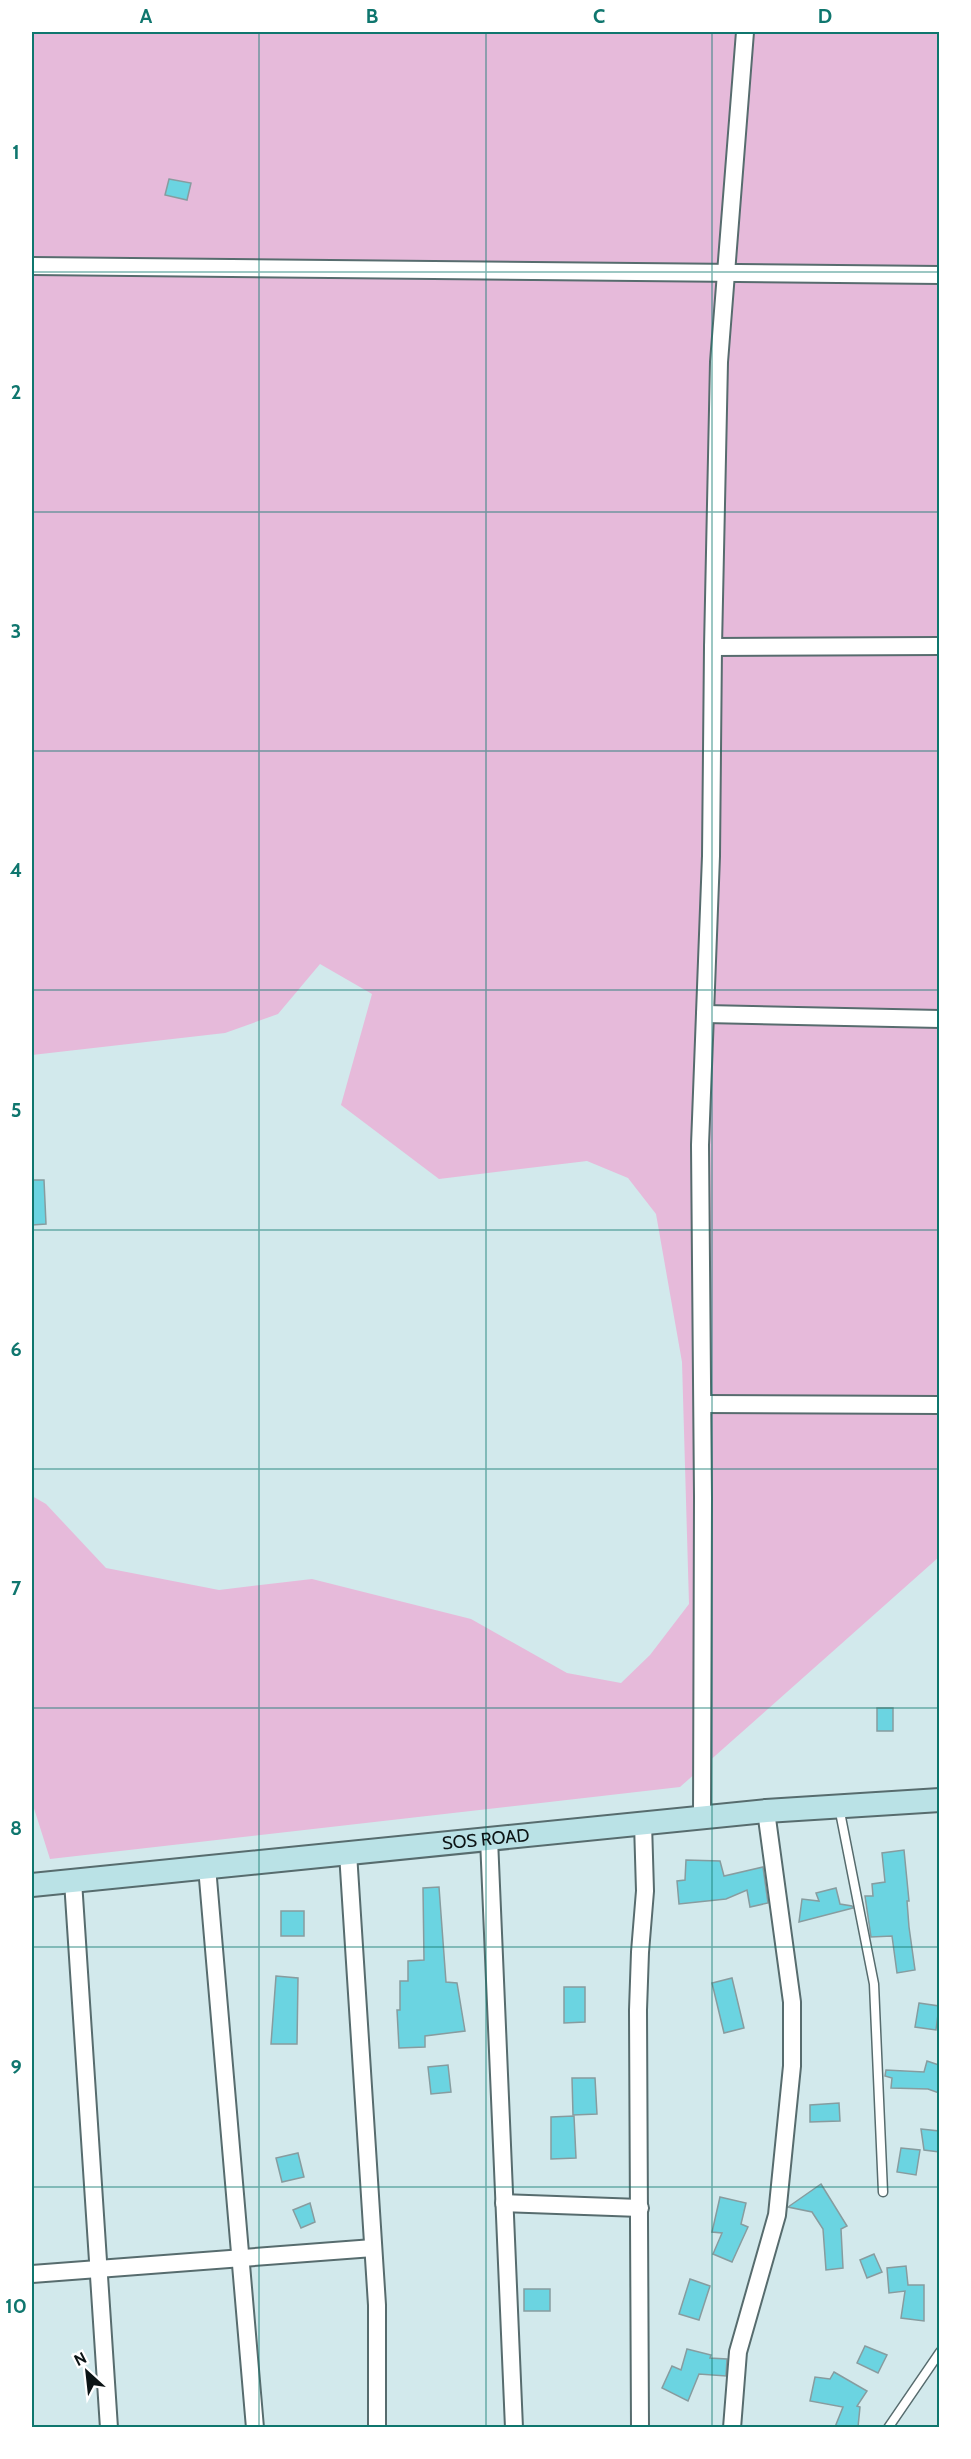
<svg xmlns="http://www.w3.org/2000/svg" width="971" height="2459" font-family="Cabin,sans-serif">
	<rect width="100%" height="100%" fill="#d2e9ec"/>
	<polygon fill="#e6bada" points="32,32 939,32 939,1557 680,1787 50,1859 32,1802 32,1496 46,1504 106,1568 219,1590 312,1579 471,1619 567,1673 621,1683 650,1655 689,1604 682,1362 656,1214 628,1178 587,1161 439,1179 341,1105 372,994 320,964 278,1014 225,1033 32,1055"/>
	<g fill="#6bd4e1" stroke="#879c9f" stroke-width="1.5">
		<polygon points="169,179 191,183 187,200 165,195"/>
		<polygon points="32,1180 44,1180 46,1224 32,1225"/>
		<rect x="877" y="1708" width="16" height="23"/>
		<polygon points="904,1850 909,1901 907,1901 909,1927 915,1970 897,1973 892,1936 871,1937 865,1896 873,1896 872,1884 885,1882 882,1853"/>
		<polygon points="686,1860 720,1861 724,1876 763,1867 768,1903 750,1907 747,1890 726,1899 679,1904 677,1881 685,1880"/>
		<polygon points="439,1887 446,1982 457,1983 465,2031 425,2036 425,2047 399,2048 397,2010 400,2010 400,1981 408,1981 408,1961 424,1960 423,1888"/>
		<polygon points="836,1888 840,1904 852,1906 853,1908 799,1922 802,1899 819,1901 816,1893"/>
		<rect x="281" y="1911" width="23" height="25"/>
		<polygon points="276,1976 298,1978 297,2044 271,2044"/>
		<polygon points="732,1978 744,2028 724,2033 712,1983"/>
		<polygon points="564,1987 585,1987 585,2022 564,2023"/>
		<polygon points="919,2003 939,2006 936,2030 915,2027"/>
		<polygon points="927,2061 939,2065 939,2093 928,2089 891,2088 892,2078 885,2076 886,2070 924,2072"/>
		<polygon points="448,2065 451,2092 431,2094 428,2067"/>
		<polygon points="572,2078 595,2078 597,2114 573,2115"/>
		<polygon points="839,2103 840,2121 810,2122 810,2105"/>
		<polygon points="574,2116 576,2158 551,2159 551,2117"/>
		<polygon points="921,2129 939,2131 939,2152 924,2150"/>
		<polygon points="901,2148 920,2150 916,2175 897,2172"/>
		<polygon points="298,2153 304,2177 282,2182 276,2158"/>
		<polygon points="821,2184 847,2226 841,2229 843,2268 826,2270 823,2229 812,2212 788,2207"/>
		<polygon points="720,2197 746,2203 741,2224 748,2227 732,2262 713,2254 722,2233 712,2232"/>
		<polygon points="310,2203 315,2222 301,2228 293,2210"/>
		<polygon points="874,2254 882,2272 867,2278 860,2260"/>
		<polygon points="906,2266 908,2285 924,2285 924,2321 901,2318 905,2291 889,2293 887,2268"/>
		<polygon points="690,2279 710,2286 699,2320 679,2314"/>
		<rect x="524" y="2289" width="26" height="22"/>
		<polygon points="865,2346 887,2355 878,2373 857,2363"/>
		<polygon points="687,2349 711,2355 710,2358 727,2359 726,2376 699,2374 688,2401 662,2388 672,2366 681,2370"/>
		<polygon points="834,2372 867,2391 857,2406 860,2407 858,2427 835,2427 843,2407 810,2401 815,2377 830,2379"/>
	</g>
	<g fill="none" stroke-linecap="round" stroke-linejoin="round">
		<defs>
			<g id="lane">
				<polyline points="839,1807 874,1984 883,2192"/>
				<polyline points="888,2428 940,2352"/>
			</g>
			<g id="street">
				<polyline points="32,266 940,275"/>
				<polyline points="713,647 940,646"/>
				<polyline points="705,1014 940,1019"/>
				<polyline points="703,1404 940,1405"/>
				<polyline points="702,1817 703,1497 700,1145 711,856 713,647 719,362 745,32"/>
				<polyline points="489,1839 514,2428"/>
				<polyline points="348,1853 377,2305 377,2428"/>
				<polyline points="207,1867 255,2428"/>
				<polyline points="73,1881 109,2428"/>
				<polyline points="504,2203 640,2208"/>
				<polyline points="32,2274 373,2248"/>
				<polyline points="640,2428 638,2010 640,1952 645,1891 643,1823"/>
				<polyline points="732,2428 738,2352 777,2215 792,2066 792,2002 766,1811"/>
			</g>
			<g id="secondary">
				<path id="s1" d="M32,1885L766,1811L940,1800"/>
			</g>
		</defs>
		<use href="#lane" stroke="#576c6e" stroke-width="11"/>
		<use href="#street" stroke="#576c6e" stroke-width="20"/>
		<use href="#secondary" stroke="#576c6e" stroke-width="26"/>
		<use href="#lane" stroke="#fff" stroke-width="8"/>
		<use href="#street" stroke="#fff" stroke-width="16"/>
		<use href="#secondary" stroke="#bae2e6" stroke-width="22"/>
	</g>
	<path fill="none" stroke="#0f766e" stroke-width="1.5" stroke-opacity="0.55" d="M259,32V2428M486,32V2428M712,32V2428M32,272H940M32,512H940M32,751H940M32,990H940M32,1230H940M32,1469H940M32,1708H940M32,1947H940M32,2187H940"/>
	<g text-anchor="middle" stroke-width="4.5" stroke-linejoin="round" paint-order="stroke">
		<g font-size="18" fill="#0c1415" stroke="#fff">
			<text dy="6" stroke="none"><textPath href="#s1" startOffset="456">SOS ROAD</textPath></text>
		</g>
	</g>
	<rect width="971" height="2459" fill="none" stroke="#ffffff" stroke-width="66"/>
	<g transform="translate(87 2372) rotate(333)" stroke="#ffffff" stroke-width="4.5" paint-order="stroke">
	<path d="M0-4.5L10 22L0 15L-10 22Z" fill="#0c1415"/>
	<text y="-9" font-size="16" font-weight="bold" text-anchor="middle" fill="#0c1415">N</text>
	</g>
	<rect x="33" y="33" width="905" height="2393" fill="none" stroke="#0f766e" stroke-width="2"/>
	<g font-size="20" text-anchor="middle" font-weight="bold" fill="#0f766e">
		<text x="146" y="23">A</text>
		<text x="372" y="23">B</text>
		<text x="599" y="23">C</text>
		<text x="825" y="23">D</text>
		<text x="16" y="159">1</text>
		<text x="16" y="399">2</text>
		<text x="16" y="638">3</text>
		<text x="16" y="877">4</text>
		<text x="16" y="1117">5</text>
		<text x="16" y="1356">6</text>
		<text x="16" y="1595">7</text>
		<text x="16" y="1835">8</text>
		<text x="16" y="2074">9</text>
		<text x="16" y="2313">10</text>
	</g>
</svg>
